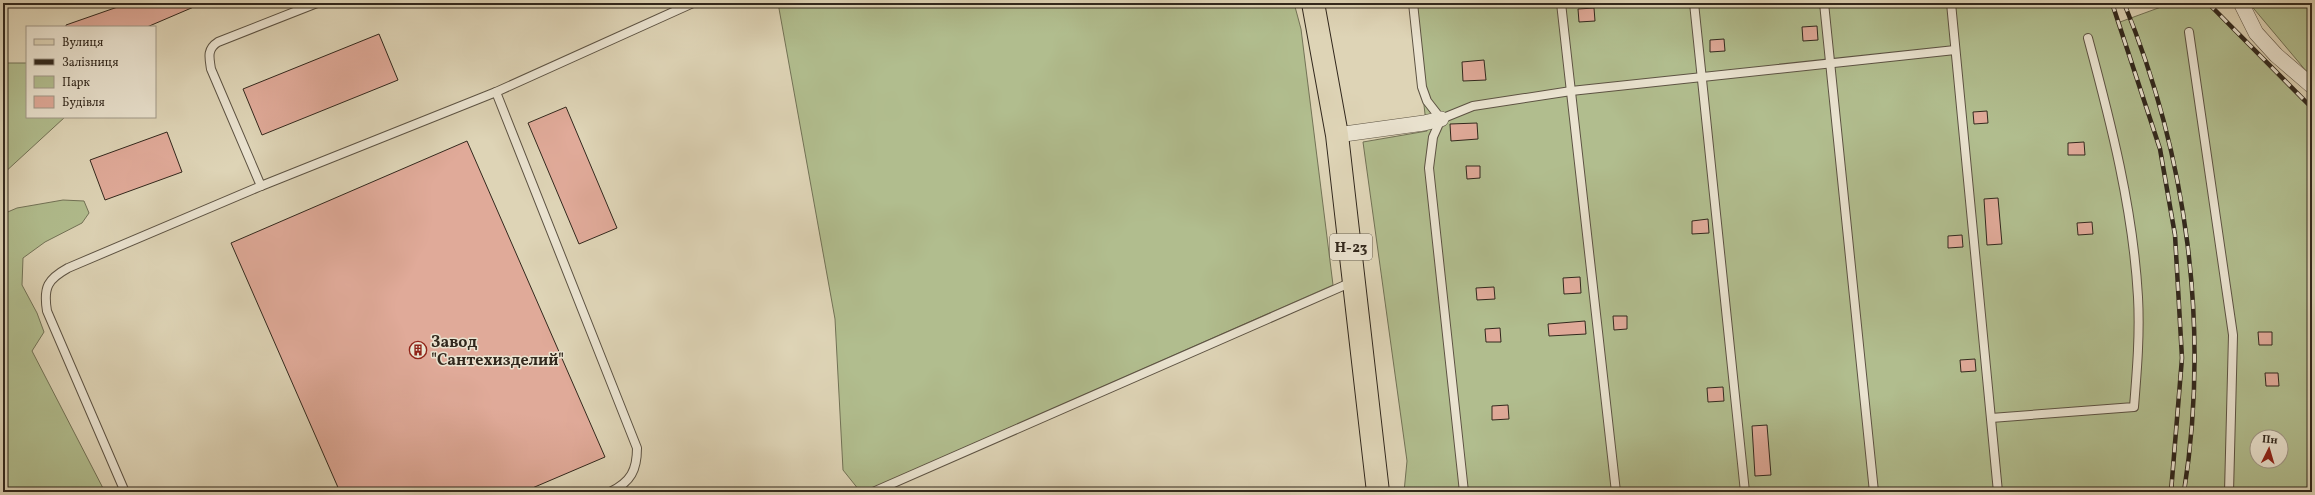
<svg xmlns="http://www.w3.org/2000/svg" width="2315" height="495" font-family="Vollkorn,serif">
	<rect width="100%" height="100%" fill="#ded4b6"/>
	<filter id="stains"><feTurbulence type="fractalNoise" baseFrequency=".005" numOctaves="4"/><feColorMatrix values="0 0 0 0 .2 0 0 0 0 .09 0 0 0 0 .02 0 0 0 .5 -.17"/></filter>
	<radialGradient id="worn" r=".72"><stop offset=".6" stop-color="#630" stop-opacity="0"/><stop offset="1" stop-color="#630" stop-opacity=".3"/></radialGradient>
	<g fill="#b1bd8e" stroke="#727256" fill-rule="evenodd">
		<polygon points="778,3 1294,3 1301,29 1333,285 864,492 859,490 843,470 835,319"/>
		<path d="M1412,3H2112L2120,22L2172,3H2208L2312,108V492H1404L1407,461L1363,142L1427,131ZM2257,437H2281V461H2257Z"/>
		<polygon points="2249,3 2312,3 2312,78"/>
		<polygon points="3,63 27,63 27,117 65,117 3,174"/>
		<polygon points="63,200 84,201 89,213 82,223 45,242 23,258 22,285 37,313 44,332 32,351 105,492 3,492 3,214 17,208"/>
	</g>
	<g fill="#e0aa99" stroke="#32281d">
		<polygon points="129,3 203,3 147,27 66,27 66,25"/>
		<polygon points="1594,8 1595,21 1579,22 1578,9"/>
		<polygon points="1817,26 1818,40 1803,41 1802,27"/>
		<polygon points="379,34 398,80 262,135 243,89"/>
		<polygon points="1724,39 1725,51 1710,52 1710,40"/>
		<polygon points="1484,60 1486,80 1463,81 1462,62"/>
		<polygon points="566,107 617,228 579,244 528,123"/>
		<polygon points="1987,111 1988,123 1974,124 1973,112"/>
		<polygon points="1477,123 1478,139 1451,141 1450,124"/>
		<polygon points="167,132 182,172 105,200 90,160"/>
		<polygon points="467,141 605,457 523,492 340,492 231,243"/>
		<polygon points="2084,142 2085,155 2068,155 2068,143"/>
		<polygon points="1466,166 1480,166 1480,178 1467,179"/>
		<polygon points="1998,198 2002,244 1987,245 1984,199"/>
		<polygon points="1708,219 1709,233 1692,234 1692,221"/>
		<polygon points="2092,222 2093,234 2078,235 2077,223"/>
		<polygon points="1962,235 1963,247 1948,248 1948,236"/>
		<polygon points="1580,277 1581,293 1564,294 1563,278"/>
		<polygon points="1494,287 1495,299 1477,300 1476,288"/>
		<polygon points="1613,316 1627,316 1627,329 1614,330"/>
		<polygon points="1585,321 1586,334 1549,336 1548,324"/>
		<polygon points="1500,328 1501,342 1486,342 1485,329"/>
		<polygon points="2258,332 2272,332 2272,345 2259,345"/>
		<polygon points="1975,359 1976,371 1961,372 1960,360"/>
		<polygon points="2265,373 2278,373 2279,386 2266,386"/>
		<polygon points="1723,387 1724,401 1708,402 1707,388"/>
		<polygon points="1508,405 1509,419 1492,420 1492,406"/>
		<polygon points="1767,425 1771,475 1755,476 1752,426"/>
	</g>
	<g fill="none" stroke-linecap="round" stroke-linejoin="round">
		<defs>
			<g id="lane">
				<path d="M317,3L218,42C207,49 209,57 211,69L261,186L496,92"/>
				<polyline points="1413,3 1422,87 1427,101 1441,119"/>
				<polyline points="1561,3 1616,492"/>
				<polyline points="1694,3 1745,492"/>
				<polyline points="1824,3 1874,492"/>
				<polyline points="1951,3 1998,492"/>
				<polyline points="2189,32 2233,335 2229,492"/>
				<path d="M1991,418L2134,407C2137,370 2140,334 2138,297C2133,209 2111,123 2088,38"/>
				<path d="M125,492L47,311C43,287 48,279 68,268L261,186"/>
				<path d="M610,492C631,482 637,470 637,448L496,92L693,3"/>
				<polyline points="873,492 1352,282"/>
				<polyline points="1464,492 1429,168 1433,137 1441,119 1473,106 1571,91 1955,50"/>
			</g>
			<g id="street">
				<polyline points="2241,3 2256,33 2276,55 2312,86"/>
				<polyline points="1337,135 1424,123 1441,119"/>
			</g>
			<polyline id="primary" points="1313,3 1337,135 1378,492"/>
		</defs>
		<use href="#lane" stroke="#5d5343" stroke-width="10"/>
		<use href="#street" stroke="#5d5343" stroke-width="16"/>
		<use href="#primary" stroke="#32281d" stroke-width="24"/>
		<use href="#lane" stroke="#eae3d0" stroke-width="8"/>
		<use href="#street" stroke="#eae3d0" stroke-width="15"/>
		<use href="#primary" stroke="#ded4b6" stroke-width="22"/>
		<defs>
			<g id="rail">
				<polyline points="2112,3 2160,149 2175,235 2182,358 2171,492"/>
				<path d="M2124,3C2187,156 2210,328 2184,492"/>
				<polyline points="2208,3 2312,108"/>
			</g>
		</defs>
		<use href="#rail" stroke="#32281d" stroke-width="4.5"/>
		<use href="#rail" stroke="#eae3d0" stroke-width="3" stroke-dasharray="9" stroke-linecap="butt"/>
	</g>
	<defs>
		<symbol id="building-ring" viewBox="-11 -11 22 22"><circle r="9.5" fill="#eae3d0" stroke="#8f2418" stroke-width="1.5"/><path d="M-4-6H4V6H1V3H-1V6H-4ZM-2.5-4.3h1.7v1.8h-1.7ZM.8-4.3h1.7v1.8H.8ZM-2.5-1h1.7V.8h-1.7ZM.8-1h1.7V.8H.8Z" fill="#8f2418"/></symbol>
	</defs>
	<g fill-rule="evenodd">
		<use href="#building-ring" x="408" y="340" width="20" height="20"/>
	</g>
	<g text-anchor="middle" stroke-width="3" stroke-linejoin="round" paint-order="stroke">
		<rect fill="#eae3d0" stroke="#696053" stroke-width="1" x="1330" y="234" width="42" height="26" rx="3"/>
		<g font-size="15" font-weight="bold" fill="#32281d">
			<text x="1351" y="252">Н-23</text>
		</g>
		<g font-size="16" font-weight="bold" fill="#32281d" stroke="#eae3d0" text-anchor="start">
			<text x="431" y="347">Завод<tspan x="431" dy="18">"Сантехизделий"</tspan></text>
		</g>
	</g>
	<rect width="2315" height="495" fill="none" stroke="#ded4b6" stroke-width="16"/>
	<rect x="4" y="4" width="2307" height="487" fill="none" stroke="#32281d" stroke-width="2"/>
	<rect x="8" y="8" width="2299" height="479" fill="none" stroke="#32281d"/>
	<rect x="26" y="26" width="130" height="92" fill="#eae3d0" stroke="#a09888"/>
	<rect x="34" y="39" width="20" height="6" fill="#ded4b6" stroke="#a09888"/>
	<text x="62" y="46" font-size="12" fill="#32281d">Вулиця</text>
	<rect x="34" y="59" width="20" height="6" fill="#32281d" stroke="#a09888"/>
	<text x="62" y="66" font-size="12" fill="#32281d">Залізниця</text>
	<rect x="34" y="76" width="20" height="12" fill="#b1bd8e" stroke="#a09888"/>
	<text x="62" y="86" font-size="12" fill="#32281d">Парк</text>
	<rect x="34" y="96" width="20" height="12" fill="#e0aa99" stroke="#a09888"/>
	<text x="62" y="106" font-size="12" fill="#32281d">Будівля</text>
	<g transform="translate(2269 449) rotate(5)"><circle r="19" fill="#eae3d0" stroke="#a09888"/>
	<path d="M0-3L7 15L0 10L-7 15Z" fill="#8f2418"/>
	<text y="-6" font-size="11" font-weight="bold" text-anchor="middle" fill="#32281d">Пн</text>
	</g>
	<rect width="100%" height="100%" filter="url(#stains)"/>
	<rect width="100%" height="100%" fill="url(#worn)"/>
</svg>
